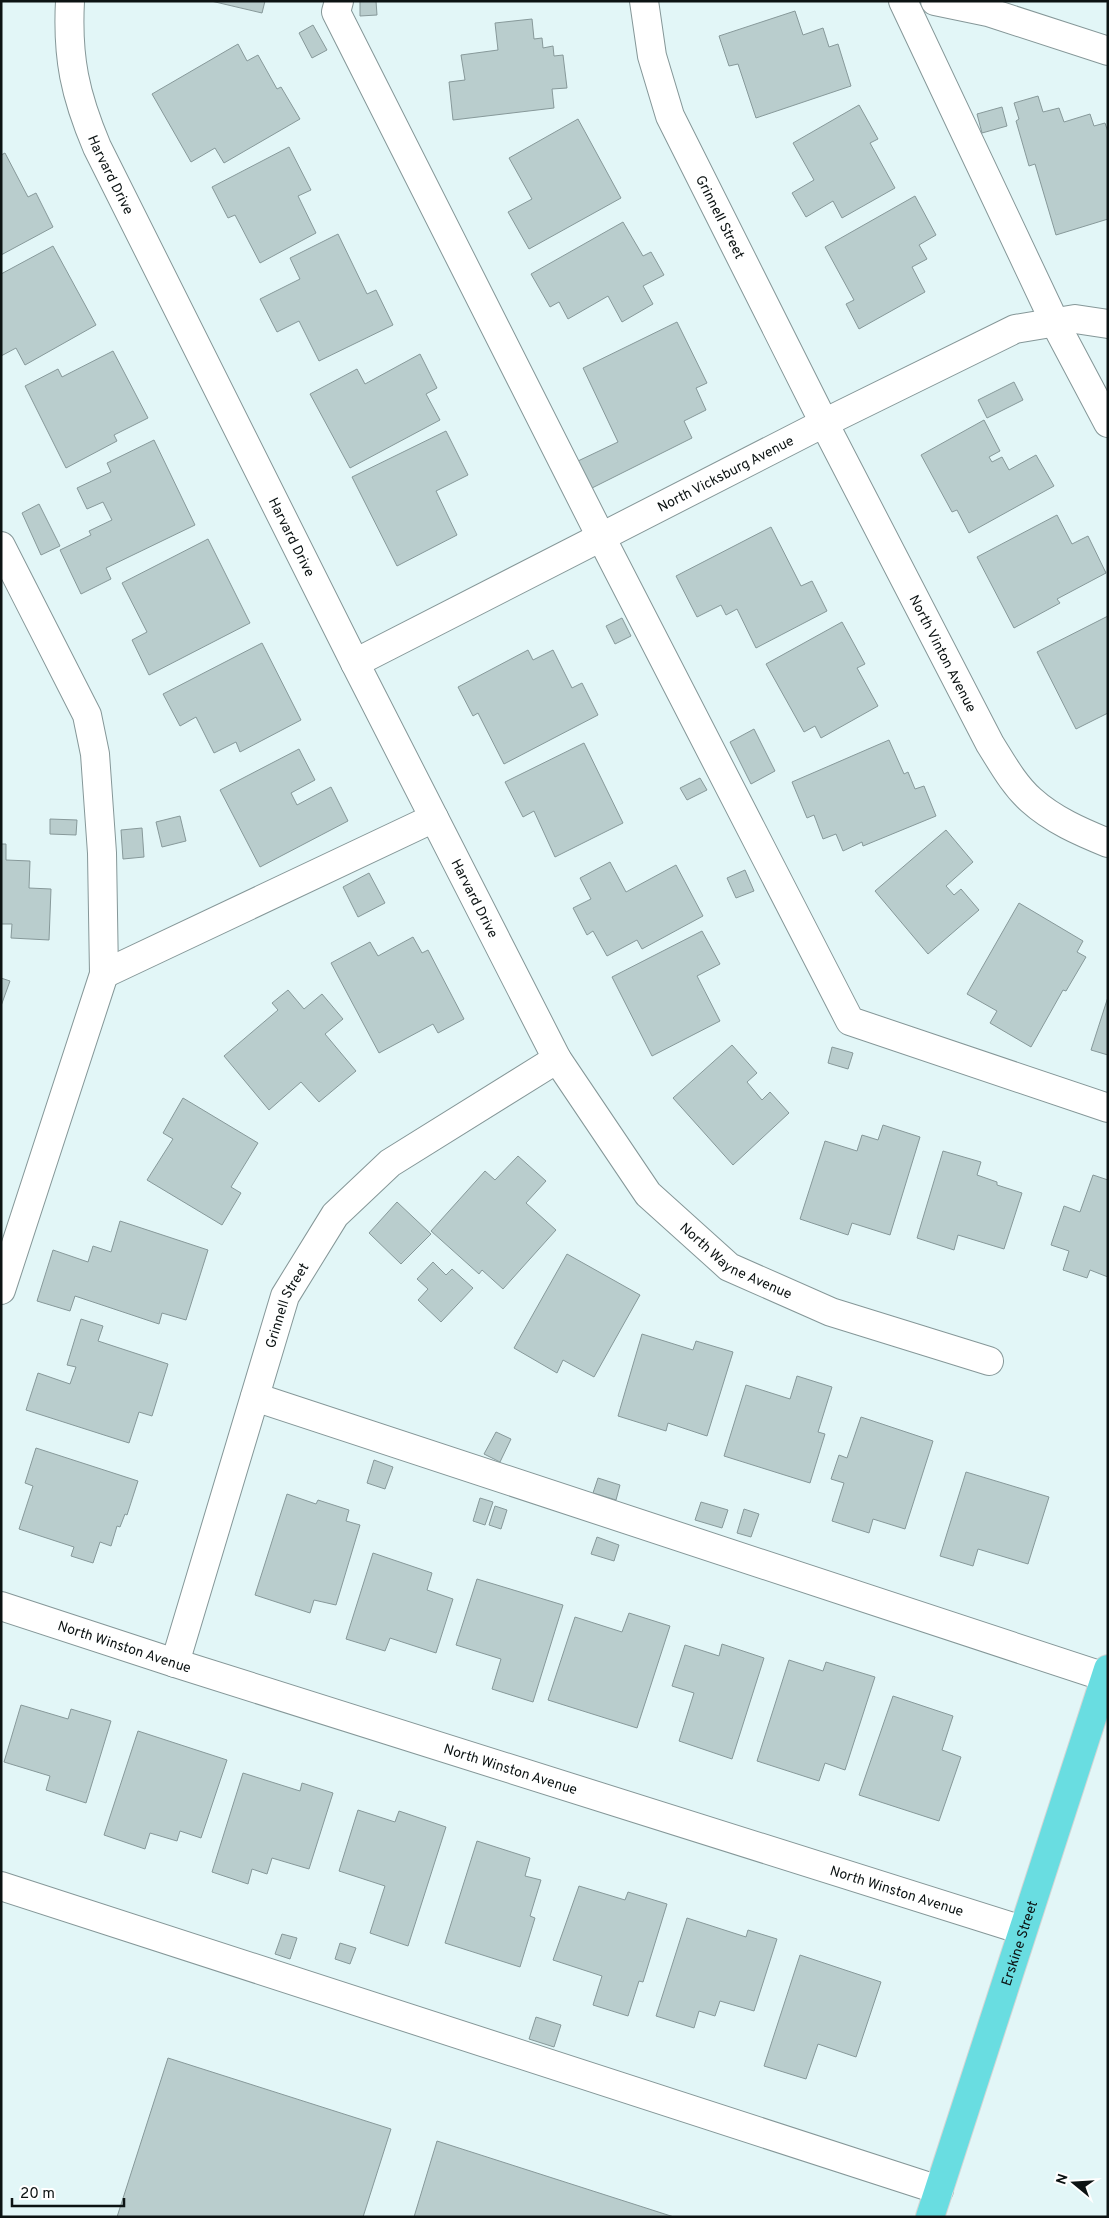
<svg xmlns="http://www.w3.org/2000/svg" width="1109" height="2218" font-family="Overpass,sans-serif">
	<rect width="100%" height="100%" fill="#e2f6f7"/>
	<g fill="#b9cdcd" stroke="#87999a">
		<polygon points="211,1 265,1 262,13"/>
		<polygon points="360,1 376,1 377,15 360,16"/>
		<polygon points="795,11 803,35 823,28 829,47 838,44 851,86 756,118 738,64 729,66 719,36"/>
		<polygon points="532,19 534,39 542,38 543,48 553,46 554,56 563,55 567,88 552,89 554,108 453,120 449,82 465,80 461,55 498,50 495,23"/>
		<polygon points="313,25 327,50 312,58 299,33"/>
		<polygon points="238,44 247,61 258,55 277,89 281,87 300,119 224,163 215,148 191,162 152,94"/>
		<polygon points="1038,96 1043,112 1059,108 1064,122 1090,114 1094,126 1105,123 1108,132 1108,219 1056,235 1035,164 1029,166 1016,121 1019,119 1014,103"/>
		<polygon points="859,105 878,139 870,143 895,188 842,218 833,201 806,217 792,193 814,180 793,143"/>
		<polygon points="1002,107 1007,126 982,133 977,114"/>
		<polygon points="578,119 621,198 529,249 508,212 532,199 509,158"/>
		<polygon points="289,147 311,190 298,196 316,233 260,263 235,215 228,218 212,187"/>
		<polygon points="5,153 28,197 36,193 53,227 1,255 1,155"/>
		<polygon points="915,196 936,235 919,245 927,259 912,267 925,292 859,329 846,304 854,300 825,247"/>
		<polygon points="623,222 643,256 651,252 664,275 643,286 653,304 622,322 608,296 568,319 559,302 550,307 531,274"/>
		<polygon points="338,234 367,294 376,290 393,325 319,361 299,321 277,332 260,299 300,279 290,258"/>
		<polygon points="53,246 96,325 25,365 16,348 1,356 1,274"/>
		<polygon points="677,322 707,383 696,388 706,410 684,421 692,438 592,488 578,461 618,442 583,368"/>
		<polygon points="113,351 148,418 114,435 117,441 66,468 25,386 58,369 62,377"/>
		<polygon points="420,354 437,388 426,394 440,420 350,468 310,394 357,369 365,384"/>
		<polygon points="1014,382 1023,400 987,418 978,400"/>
		<polygon points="984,420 1000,451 989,457 992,462 1002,457 1009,470 1036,455 1054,486 969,533 957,510 952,512 921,455"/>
		<polygon points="446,431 468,475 436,491 457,535 397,566 352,477"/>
		<polygon points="154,440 195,525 106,568 111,579 81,594 60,550 91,535 89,531 112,520 103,502 87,509 77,488 111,472 107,463"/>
		<polygon points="39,504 60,546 41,555 22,513"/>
		<polygon points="1057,515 1072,544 1088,536 1106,573 1057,599 1060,603 1014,628 977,557"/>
		<polygon points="771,527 801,586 812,581 827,611 756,648 737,609 726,615 721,605 697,617 676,576"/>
		<polygon points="208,539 250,623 149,675 132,640 147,632 122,583"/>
		<polygon points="1108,616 1108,713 1076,729 1037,652"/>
		<polygon points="622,618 631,636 615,644 606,626"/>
		<polygon points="842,622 865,664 857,668 878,706 821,738 815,726 804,732 766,664"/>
		<polygon points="262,643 301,720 240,752 236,742 214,753 196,717 180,726 163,694"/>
		<polygon points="528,650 533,660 553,650 572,688 582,683 598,715 504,764 478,713 473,716 458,687"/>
		<polygon points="754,729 775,771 751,784 730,742"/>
		<polygon points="889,740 904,774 908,772 915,789 924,786 936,816 863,846 862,842 843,851 836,834 823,839 814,815 807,818 792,782"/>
		<polygon points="584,743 623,823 555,857 534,811 523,817 505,782"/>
		<polygon points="299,749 315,780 291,793 297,805 331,787 348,821 260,867 220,790"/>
		<polygon points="700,778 707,790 687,800 680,788"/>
		<polygon points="180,816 186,841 162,847 156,822"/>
		<polygon points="50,819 77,820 76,835 50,834"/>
		<polygon points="142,828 144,857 123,859 121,830"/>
		<polygon points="946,830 973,862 946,886 954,895 961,889 979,910 928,954 875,891"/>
		<polygon points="1,844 6,844 6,860 30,861 29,888 51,889 49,940 11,938 12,924 1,924"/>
		<polygon points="610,862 626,892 676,865 703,916 642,949 637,940 607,956 593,931 587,935 573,908 591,899 580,878"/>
		<polygon points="745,870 754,891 736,898 727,878"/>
		<polygon points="369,873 385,903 358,917 343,887"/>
		<polygon points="1019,903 1083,941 1077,952 1086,957 1066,991 1063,990 1031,1047 990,1023 997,1011 967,994"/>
		<polygon points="702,931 720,964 697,976 720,1021 652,1056 612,977"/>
		<polygon points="413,937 422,953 428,950 464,1019 438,1033 433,1024 379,1053 331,963 370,942 378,956"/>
		<polygon points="1,978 10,981 1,1006"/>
		<polygon points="288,990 304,1009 322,994 343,1019 325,1034 356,1071 319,1102 301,1082 269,1110 224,1056 278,1010 272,1003"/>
		<polygon points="1108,997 1108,1055 1091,1050"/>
		<polygon points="732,1045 757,1073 747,1082 762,1100 770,1092 789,1113 733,1165 673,1098"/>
		<polygon points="832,1047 853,1053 848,1069 828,1063"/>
		<polygon points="183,1098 258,1143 231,1187 241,1193 222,1225 147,1180 173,1139 163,1133"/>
		<polygon points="883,1125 920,1137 890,1235 852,1223 848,1235 800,1219 825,1141 857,1151 862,1135 878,1140"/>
		<polygon points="943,1151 981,1162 977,1175 997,1182 997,1185 1022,1193 1004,1249 958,1235 954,1250 917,1238"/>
		<polygon points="518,1156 546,1181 526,1203 556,1230 503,1289 482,1270 479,1274 431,1231 485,1171 495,1180"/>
		<polygon points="1093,1175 1108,1180 1108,1277 1090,1270 1087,1278 1063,1270 1069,1251 1051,1245 1064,1206 1080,1212"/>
		<polygon points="397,1202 431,1234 401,1264 369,1233"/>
		<polygon points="120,1221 208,1250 186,1320 162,1313 159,1324 75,1296 70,1311 37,1301 53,1250 88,1262 93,1246 111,1252"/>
		<polygon points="567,1254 640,1295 594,1377 563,1360 557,1373 514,1348"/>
		<polygon points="433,1262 446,1275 452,1269 473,1288 441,1322 418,1300 428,1289 417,1279"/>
		<polygon points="81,1319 103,1326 98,1341 168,1364 152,1416 139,1412 129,1443 26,1410 38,1373 70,1384 76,1367 67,1365"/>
		<polygon points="642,1334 693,1350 696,1341 733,1352 707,1436 668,1423 666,1431 618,1416"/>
		<polygon points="797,1376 832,1387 818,1432 825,1434 810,1483 724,1456 746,1385 790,1399"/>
		<polygon points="861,1417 933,1441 905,1529 873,1519 869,1533 832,1521 844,1483 831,1479 839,1455 847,1458"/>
		<polygon points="496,1432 511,1439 500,1462 484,1454"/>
		<polygon points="36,1448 138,1481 127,1515 125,1514 120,1527 117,1526 111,1546 100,1542 93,1563 71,1556 74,1547 19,1529 33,1486 25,1483"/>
		<polygon points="374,1460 393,1467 385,1489 367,1483"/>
		<polygon points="966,1472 1049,1497 1028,1564 978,1549 973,1566 940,1556"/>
		<polygon points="598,1478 620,1485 616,1500 593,1493"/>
		<polygon points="287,1494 316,1504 318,1500 349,1510 346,1521 360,1525 336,1605 314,1600 310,1613 255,1595"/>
		<polygon points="480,1498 493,1502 485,1525 473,1521"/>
		<polygon points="701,1502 728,1510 722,1528 695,1520"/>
		<polygon points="495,1506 507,1510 501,1529 489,1525"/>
		<polygon points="744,1509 759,1514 751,1537 737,1533"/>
		<polygon points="597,1537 619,1545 614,1561 591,1554"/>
		<polygon points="373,1553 432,1573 427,1590 453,1599 436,1653 390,1638 385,1651 346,1639"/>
		<polygon points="477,1579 563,1605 533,1702 492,1689 501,1659 456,1645"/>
		<polygon points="629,1613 670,1626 637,1728 548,1700 575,1617 622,1632"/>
		<polygon points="722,1644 764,1658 732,1759 679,1741 694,1693 672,1686 685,1645 719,1656"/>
		<polygon points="789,1660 823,1671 826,1662 875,1677 845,1770 825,1763 819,1781 757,1761"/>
		<polygon points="893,1696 953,1716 942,1750 961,1757 939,1821 859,1795"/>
		<polygon points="21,1705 68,1719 71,1709 111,1721 86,1803 46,1790 50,1776 4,1762"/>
		<polygon points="138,1731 227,1760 201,1838 180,1831 177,1841 150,1833 145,1849 104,1835"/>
		<polygon points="243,1773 300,1791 302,1783 333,1793 309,1869 272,1858 267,1874 252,1869 248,1884 212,1872"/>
		<polygon points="358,1810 395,1822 399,1811 446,1827 408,1946 370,1933 385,1886 339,1871"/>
		<polygon points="477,1841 530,1858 525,1876 541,1880 530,1916 535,1918 520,1967 445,1943"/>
		<polygon points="579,1886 625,1900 628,1892 667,1904 643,1982 639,1981 628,2016 593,2005 602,1976 553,1960"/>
		<polygon points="687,1918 746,1937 748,1930 777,1939 754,2011 720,2001 715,2016 699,2011 694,2028 656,2016"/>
		<polygon points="282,1934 297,1938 290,1959 275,1954"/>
		<polygon points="340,1943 356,1948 350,1964 335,1959"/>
		<polygon points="800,1955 881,1982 856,2057 818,2044 806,2079 764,2066"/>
		<polygon points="536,2017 561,2025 554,2047 529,2039"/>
		<polygon points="168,2058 391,2129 363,2217 117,2217"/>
		<polygon points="437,2141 674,2217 414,2217"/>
	</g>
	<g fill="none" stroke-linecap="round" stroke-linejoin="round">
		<defs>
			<g id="minor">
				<path id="s1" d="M70,1C67,58 75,95 97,147L355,663L557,1059L648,1194L729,1267L831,1312L989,1361"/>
				<polyline points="339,1 336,12 601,537 850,1021 1108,1108"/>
				<path id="s2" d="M644,1L652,56L670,116L824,423L990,744C1002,763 1014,785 1031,800C1053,820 1081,832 1108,843"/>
				<polyline points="903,1 1055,323 1108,423"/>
				<polyline points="935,1 988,12 1108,51"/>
				<polyline points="1,546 87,715 95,754 102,853 104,974 1,1290"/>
				<path id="s3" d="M355,663L824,423L1015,329L1075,319L1108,324"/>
				<polyline points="104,974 434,818"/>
				<polyline points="255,1397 1105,1677"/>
				<path id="s4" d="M1,1606L175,1663L1022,1930"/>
				<path id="s5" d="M175,1663L285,1296L335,1215L390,1163L557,1059"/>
				<polyline points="1,1886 939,2190"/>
			</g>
			<g id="major">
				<path id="s6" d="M930,2217L1108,1669"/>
			</g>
		</defs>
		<use href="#minor" stroke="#859798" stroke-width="30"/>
		<use href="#major" stroke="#d3d5d5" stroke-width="30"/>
		<use href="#minor" stroke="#fff" stroke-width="28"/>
		<use href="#major" stroke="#69dde1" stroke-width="28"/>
	</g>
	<g text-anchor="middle" stroke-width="4.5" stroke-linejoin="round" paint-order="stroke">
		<g font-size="14" fill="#0c1313" stroke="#fff">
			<text dy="5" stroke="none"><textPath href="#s1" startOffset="181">Harvard Drive</textPath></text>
			<text dy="5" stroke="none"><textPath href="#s2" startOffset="231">Grinnell Street</textPath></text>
			<text dy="5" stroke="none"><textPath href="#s3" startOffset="416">North Vicksburg Avenue</textPath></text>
			<text dy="5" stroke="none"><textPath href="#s1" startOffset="586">Harvard Drive</textPath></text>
			<text dy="5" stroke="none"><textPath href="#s2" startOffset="721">North Vinton Avenue</textPath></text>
			<text dy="5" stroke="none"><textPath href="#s1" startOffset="991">Harvard Drive</textPath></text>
			<text dy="5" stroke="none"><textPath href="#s1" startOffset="1446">North Wayne Avenue</textPath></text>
			<text dy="5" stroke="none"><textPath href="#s5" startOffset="375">Grinnell Street</textPath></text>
			<text dy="5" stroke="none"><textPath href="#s4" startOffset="130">North Winston Avenue</textPath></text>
			<text dy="5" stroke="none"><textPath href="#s4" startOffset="535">North Winston Avenue</textPath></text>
			<text dy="5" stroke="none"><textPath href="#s4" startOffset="940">North Winston Avenue</textPath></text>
			<text dy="5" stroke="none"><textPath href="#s6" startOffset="288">Erskine Street</textPath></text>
		</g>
	</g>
	<rect width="1109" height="2218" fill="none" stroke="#0c1313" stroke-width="5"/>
	<g transform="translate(1074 2183) rotate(288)" stroke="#ffffff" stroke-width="4" paint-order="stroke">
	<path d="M0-4L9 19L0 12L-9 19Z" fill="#0c1313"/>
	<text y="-8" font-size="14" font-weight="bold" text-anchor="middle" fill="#0c1313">N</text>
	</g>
	<path d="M12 2198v8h112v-8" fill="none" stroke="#0c1313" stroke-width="2.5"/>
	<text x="20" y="2198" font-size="15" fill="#0c1313" stroke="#ffffff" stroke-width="4" paint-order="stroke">20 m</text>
</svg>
